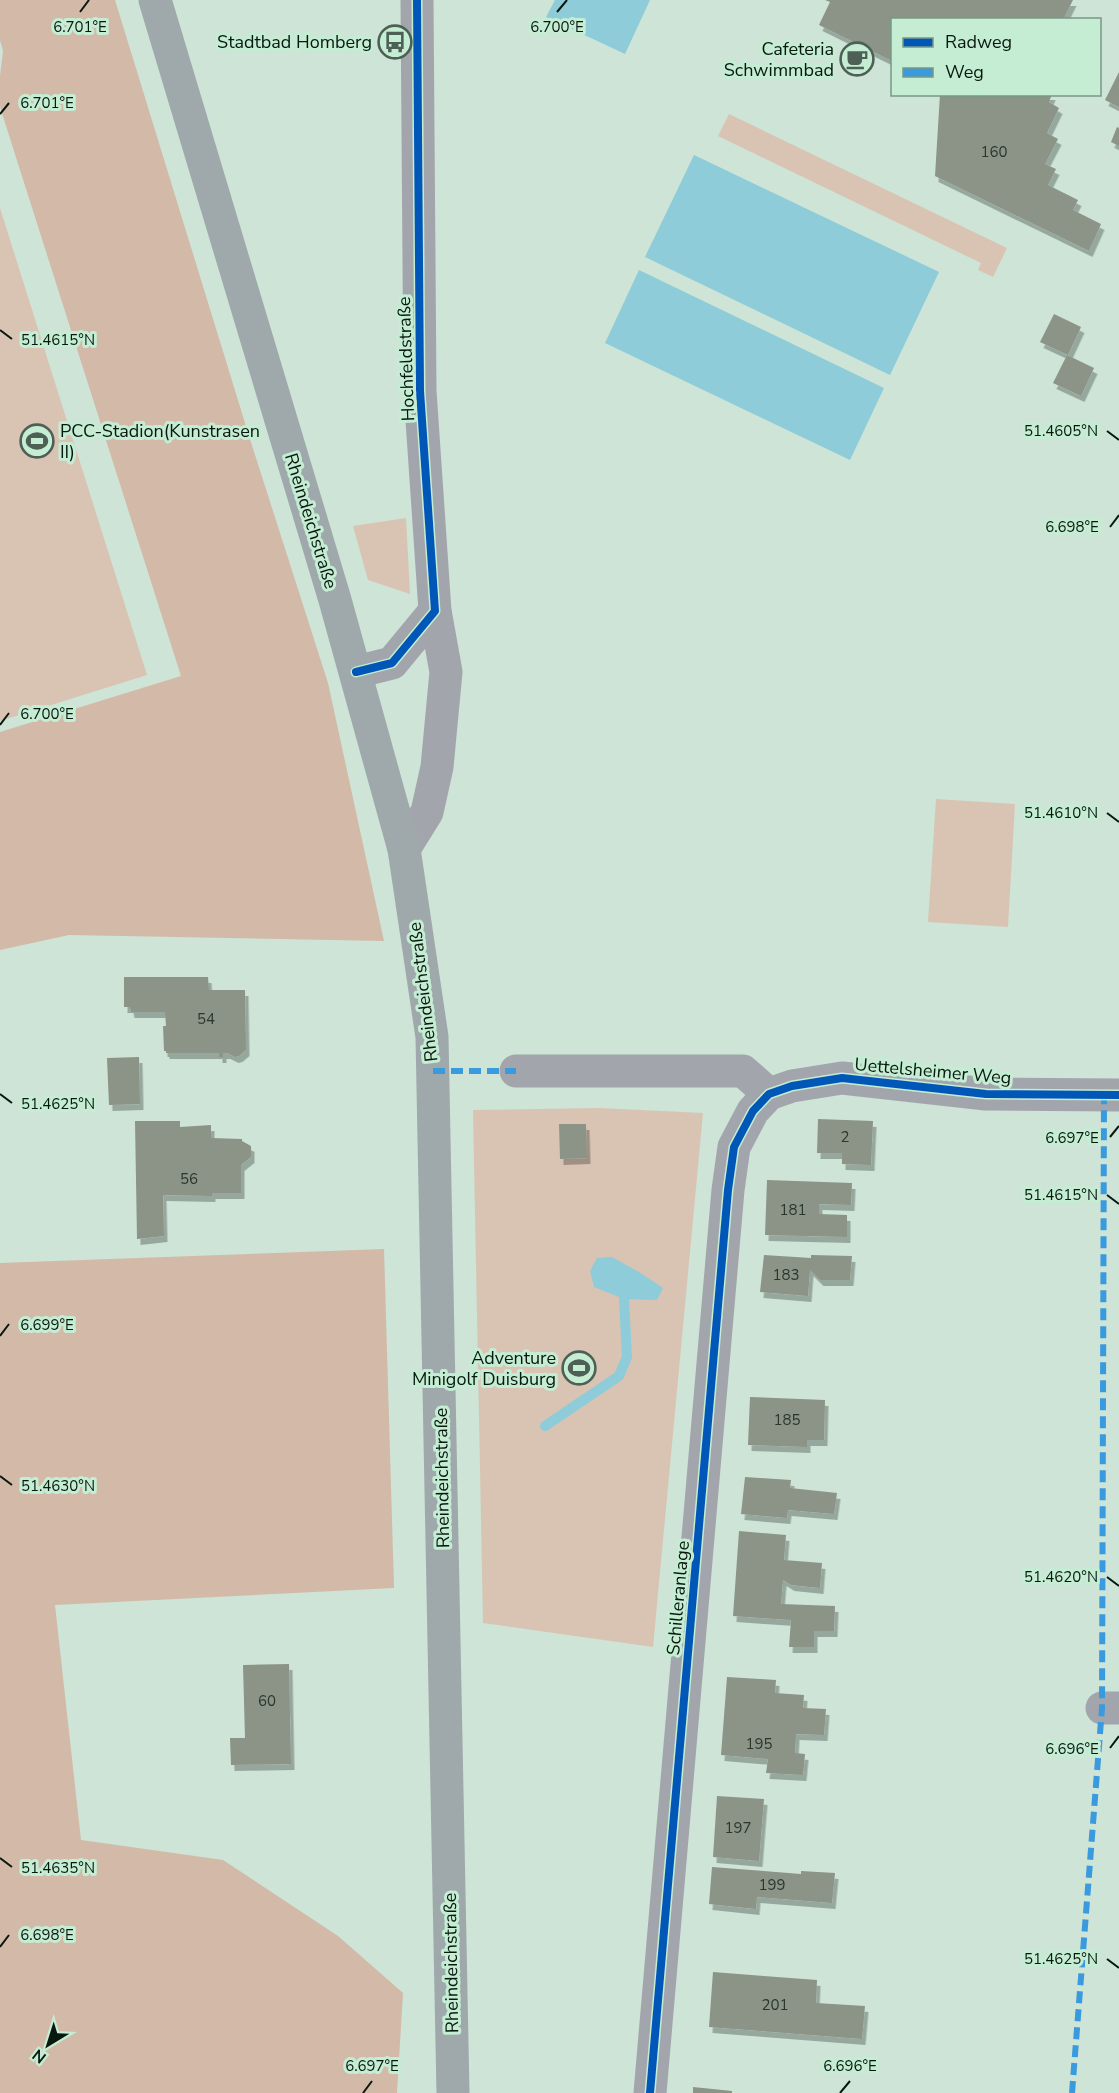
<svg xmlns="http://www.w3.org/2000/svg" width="1119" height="2093" font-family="'Nunito Sans',sans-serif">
	<defs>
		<filter id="shadow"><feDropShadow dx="3.5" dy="6" stdDeviation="0" flood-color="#0004"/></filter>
	</defs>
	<rect width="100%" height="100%" fill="#cde4d6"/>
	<g fill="#d9c4b4">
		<polygon points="729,114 1007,248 993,277 978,270 981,263 718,136"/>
		<polygon points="0,208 147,675 0,721"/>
		<polygon points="406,518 410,594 368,580 353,526"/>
		<polygon points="936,799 1015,804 1008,927 928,922"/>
		<polygon points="599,1108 703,1113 653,1647 483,1623 473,1110"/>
	</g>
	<g fill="#d3b9a7">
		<polygon points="0,0 115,0 249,436 328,683 384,941 69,935 0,950 0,732 181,676 0,107 0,76 3,51 0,40"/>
		<polygon points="384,1249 394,1588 55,1605 81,1840 223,1860 338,1936 403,1993 397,2093 0,2093 0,1263"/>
	</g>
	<g fill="#8dccd8">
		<polygon points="555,0 650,0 625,54 546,17"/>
		<polygon points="694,155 939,272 890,375 645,257"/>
		<polygon points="639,270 884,388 850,460 605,343"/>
		<polygon points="612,1257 639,1272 663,1288 657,1300 624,1299 594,1287 590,1271 597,1258"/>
	</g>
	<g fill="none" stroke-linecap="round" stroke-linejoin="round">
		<polyline stroke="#8dccd8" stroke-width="10" points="545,1426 619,1376 627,1357 624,1299"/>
	</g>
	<g fill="#8b9486" filter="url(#shadow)">
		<polygon points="825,0 1073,0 1063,20 892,20 892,61 819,25 830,2"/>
		<polygon points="1119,72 1119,107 1105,100"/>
		<polygon points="940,94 1052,94 1049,102 1059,108 1047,133 1058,139 1045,164 1056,169 1048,185 1078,200 1073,210 1101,224 1089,251 935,176"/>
		<polygon points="1117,127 1119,128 1119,146 1111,142"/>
		<polygon points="1054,314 1081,327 1068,355 1040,342"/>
		<polygon points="1067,355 1094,368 1081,396 1053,383"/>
		<polygon points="124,977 208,977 209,990 245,990 246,1050 239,1056 235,1057 227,1053 223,1053 223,1057 219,1057 219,1053 166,1053 166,1051 164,1051 163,1026 166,1026 165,1012 131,1012 130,1007 124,1007"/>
		<polygon points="139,1057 140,1104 109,1105 107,1058"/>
		<polygon points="818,1119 873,1121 871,1165 842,1164 842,1153 817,1153"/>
		<polygon points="135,1121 180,1121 180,1127 211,1125 211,1138 242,1139 242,1141 251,1146 251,1157 241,1165 241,1193 212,1193 212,1196 163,1195 164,1236 137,1239"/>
		<polygon points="559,1124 586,1124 587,1158 560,1159"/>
		<polygon points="767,1180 852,1183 851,1205 819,1204 819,1214 847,1215 847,1237 765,1235"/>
		<polygon points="764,1255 811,1258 811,1255 852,1256 850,1280 820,1280 810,1270 808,1296 760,1292"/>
		<polygon points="750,1397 825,1400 824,1440 807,1440 807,1447 748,1445"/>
		<polygon points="745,1477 791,1480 790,1488 837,1493 834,1514 788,1510 787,1518 741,1514"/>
		<polygon points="739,1531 786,1535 784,1560 822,1563 820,1588 791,1585 783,1580 781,1604 835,1606 834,1631 814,1631 814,1647 789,1647 791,1620 733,1616"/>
		<polygon points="289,1664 291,1764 231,1765 230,1738 245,1738 243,1665"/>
		<polygon points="727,1677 776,1680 775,1693 804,1695 803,1708 826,1709 824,1735 796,1734 795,1753 805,1754 803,1775 766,1773 768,1759 721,1755"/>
		<polygon points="717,1796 764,1799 759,1861 713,1857"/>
		<polygon points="712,1867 801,1874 801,1871 835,1873 832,1903 757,1897 756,1909 709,1904"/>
		<polygon points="713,1972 817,1980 816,2003 865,2006 862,2039 709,2027"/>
		<polygon points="693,2087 732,2091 732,2093 693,2093"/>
	</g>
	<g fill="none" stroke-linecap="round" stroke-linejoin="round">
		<g stroke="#a2a6ac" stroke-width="33">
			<polyline points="356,672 392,663 435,611"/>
			<polyline points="404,849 427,812 437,767 446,672 435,611 420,391 417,0"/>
			<polyline points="516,1071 743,1071 769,1094"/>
			<polyline points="1102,1708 1119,1708"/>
			<polyline points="650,2093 728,1190 734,1147 753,1111 769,1094 792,1086 842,1078 986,1094 1119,1095"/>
		</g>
		<polyline stroke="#9fa8ab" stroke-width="33" points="155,0 335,600 404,849 432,1037 453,2093"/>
		<g stroke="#3a9ade" stroke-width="6" stroke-dasharray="12 6" stroke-linecap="butt">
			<polyline points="433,1071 516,1071"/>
			<polyline points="1072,2093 1102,1708 1104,1095"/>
		</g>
		<defs>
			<g id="cycleway">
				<polyline points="356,672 392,663 435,611 420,391 417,0"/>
				<polyline points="650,2093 728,1190 734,1147 753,1111 769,1094 792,1086 842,1078 986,1094 1119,1095"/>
			</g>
		</defs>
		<use href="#cycleway" stroke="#c4edd3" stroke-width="11"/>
		<use href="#cycleway" stroke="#0057b8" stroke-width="8"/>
	</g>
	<path fill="none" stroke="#09180f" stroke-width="2" d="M80,12L89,0M557,12L567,0M0,114L9,103M0,330L12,339M1107,431L1119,440M1110,527L1119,515M0,725L9,713M1107,813L1119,822M0,1094L12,1103M1110,1137L1119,1126M1107,1195L1119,1204M0,1336L9,1324M0,1476L12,1485M1107,1577L1119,1586M1110,1748L1119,1736M0,1858L12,1867M0,1947L9,1935M1107,1959L1119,1968M363,2093L372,2081M840,2093L850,2081"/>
	<defs>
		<symbol id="bus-ring" viewBox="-11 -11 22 22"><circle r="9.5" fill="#c4edd3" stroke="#4e5f55" stroke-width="1.5"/><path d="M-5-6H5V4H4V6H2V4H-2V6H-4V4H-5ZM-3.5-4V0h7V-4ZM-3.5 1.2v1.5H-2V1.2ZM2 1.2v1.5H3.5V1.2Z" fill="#4e5f55"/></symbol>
		<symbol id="cafe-ring" viewBox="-11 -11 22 22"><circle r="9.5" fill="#c4edd3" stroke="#4e5f55" stroke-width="1.5"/><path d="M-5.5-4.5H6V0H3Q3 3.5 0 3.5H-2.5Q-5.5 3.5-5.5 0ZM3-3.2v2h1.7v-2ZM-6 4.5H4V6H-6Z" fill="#4e5f55"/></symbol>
		<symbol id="stadium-ring" viewBox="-11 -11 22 22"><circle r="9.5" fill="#c4edd3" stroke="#4e5f55" stroke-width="1.5"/><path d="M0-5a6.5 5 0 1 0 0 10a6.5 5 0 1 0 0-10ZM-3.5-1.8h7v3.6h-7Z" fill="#4e5f55"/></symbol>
	</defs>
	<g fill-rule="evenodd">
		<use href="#bus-ring" x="376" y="23" width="38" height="38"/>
		<use href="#cafe-ring" x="838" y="40" width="38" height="38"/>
		<use href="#stadium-ring" x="18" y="422" width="38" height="38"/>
		<use href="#stadium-ring" x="560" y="1349" width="38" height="38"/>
	</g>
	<g text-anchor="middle" stroke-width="6" stroke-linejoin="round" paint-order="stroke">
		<g font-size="15" fill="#2a372d">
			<text x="994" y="157">160</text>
			<text x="206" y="1024">54</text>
			<text x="845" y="1142">2</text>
			<text x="189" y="1184">56</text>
			<text x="793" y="1215">181</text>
			<text x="786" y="1280">183</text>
			<text x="787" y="1425">185</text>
			<text x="267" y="1706">60</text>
			<text x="759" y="1749">195</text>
			<text x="738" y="1833">197</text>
			<text x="772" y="1890">199</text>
			<text x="775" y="2010">201</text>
		</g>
		<g font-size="18" fill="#09180f" stroke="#c4edd3" text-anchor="end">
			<text x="372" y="48">Stadtbad Homberg</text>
			<text x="834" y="55">Cafeteria<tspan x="834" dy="21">Schwimmbad</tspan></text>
			<text x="60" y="437" text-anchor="start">PCC-Stadion(Kunstrasen<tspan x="60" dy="21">II)</tspan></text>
			<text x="556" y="1364">Adventure<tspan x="556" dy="21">Minigolf Duisburg</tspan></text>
		</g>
		<g font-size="18" fill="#09180f" stroke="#c4edd3">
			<text transform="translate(406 359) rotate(-92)" y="6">Hochfeldstraße</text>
			<text transform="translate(311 521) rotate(73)" y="6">Rheindeichstraße</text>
			<text transform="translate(423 992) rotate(-97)" y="6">Rheindeichstraße</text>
			<text transform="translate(933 1071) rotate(5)" y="6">Uettelsheimer Weg</text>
			<text transform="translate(442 1478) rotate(-91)" y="6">Rheindeichstraße</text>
			<text transform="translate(678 1598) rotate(-85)" y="6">Schilleranlage</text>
			<text transform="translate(451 1963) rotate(-91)" y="6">Rheindeichstraße</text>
		</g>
	</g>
	<g font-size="15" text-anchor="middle" fill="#09180f" stroke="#c4edd3" stroke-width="6" stroke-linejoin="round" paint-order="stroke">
		<text x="557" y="32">6.700°E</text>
		<text x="80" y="32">6.701°E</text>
		<text x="47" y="108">6.701°E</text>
		<text x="58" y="345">51.4615°N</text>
		<text x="1061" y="436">51.4605°N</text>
		<text x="1072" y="532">6.698°E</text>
		<text x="47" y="719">6.700°E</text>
		<text x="1061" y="818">51.4610°N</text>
		<text x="58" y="1109">51.4625°N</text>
		<text x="1072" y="1143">6.697°E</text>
		<text x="1061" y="1200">51.4615°N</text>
		<text x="47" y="1330">6.699°E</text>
		<text x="58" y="1491">51.4630°N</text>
		<text x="1061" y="1582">51.4620°N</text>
		<text x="1072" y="1754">6.696°E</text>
		<text x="58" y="1873">51.4635°N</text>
		<text x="47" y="1940">6.698°E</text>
		<text x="1061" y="1964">51.4625°N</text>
		<text x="372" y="2071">6.697°E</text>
		<text x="850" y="2071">6.696°E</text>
	</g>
	<rect x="891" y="18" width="210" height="78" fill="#c4edd3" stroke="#799885" stroke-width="1.5"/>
	<rect x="903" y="38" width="30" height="9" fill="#0057b8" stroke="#799885" stroke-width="1.5"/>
	<text x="945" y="48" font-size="18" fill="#09180f">Radweg</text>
	<rect x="903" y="68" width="30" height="9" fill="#3a9ade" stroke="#799885" stroke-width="1.5"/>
	<text x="945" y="78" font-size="18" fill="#09180f">Weg</text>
	<g transform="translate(48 2045) rotate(218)" stroke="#c4edd3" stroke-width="4.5" paint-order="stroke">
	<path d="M0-4.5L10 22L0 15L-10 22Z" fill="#09180f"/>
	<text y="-9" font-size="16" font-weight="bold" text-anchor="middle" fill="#09180f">N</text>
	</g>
</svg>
